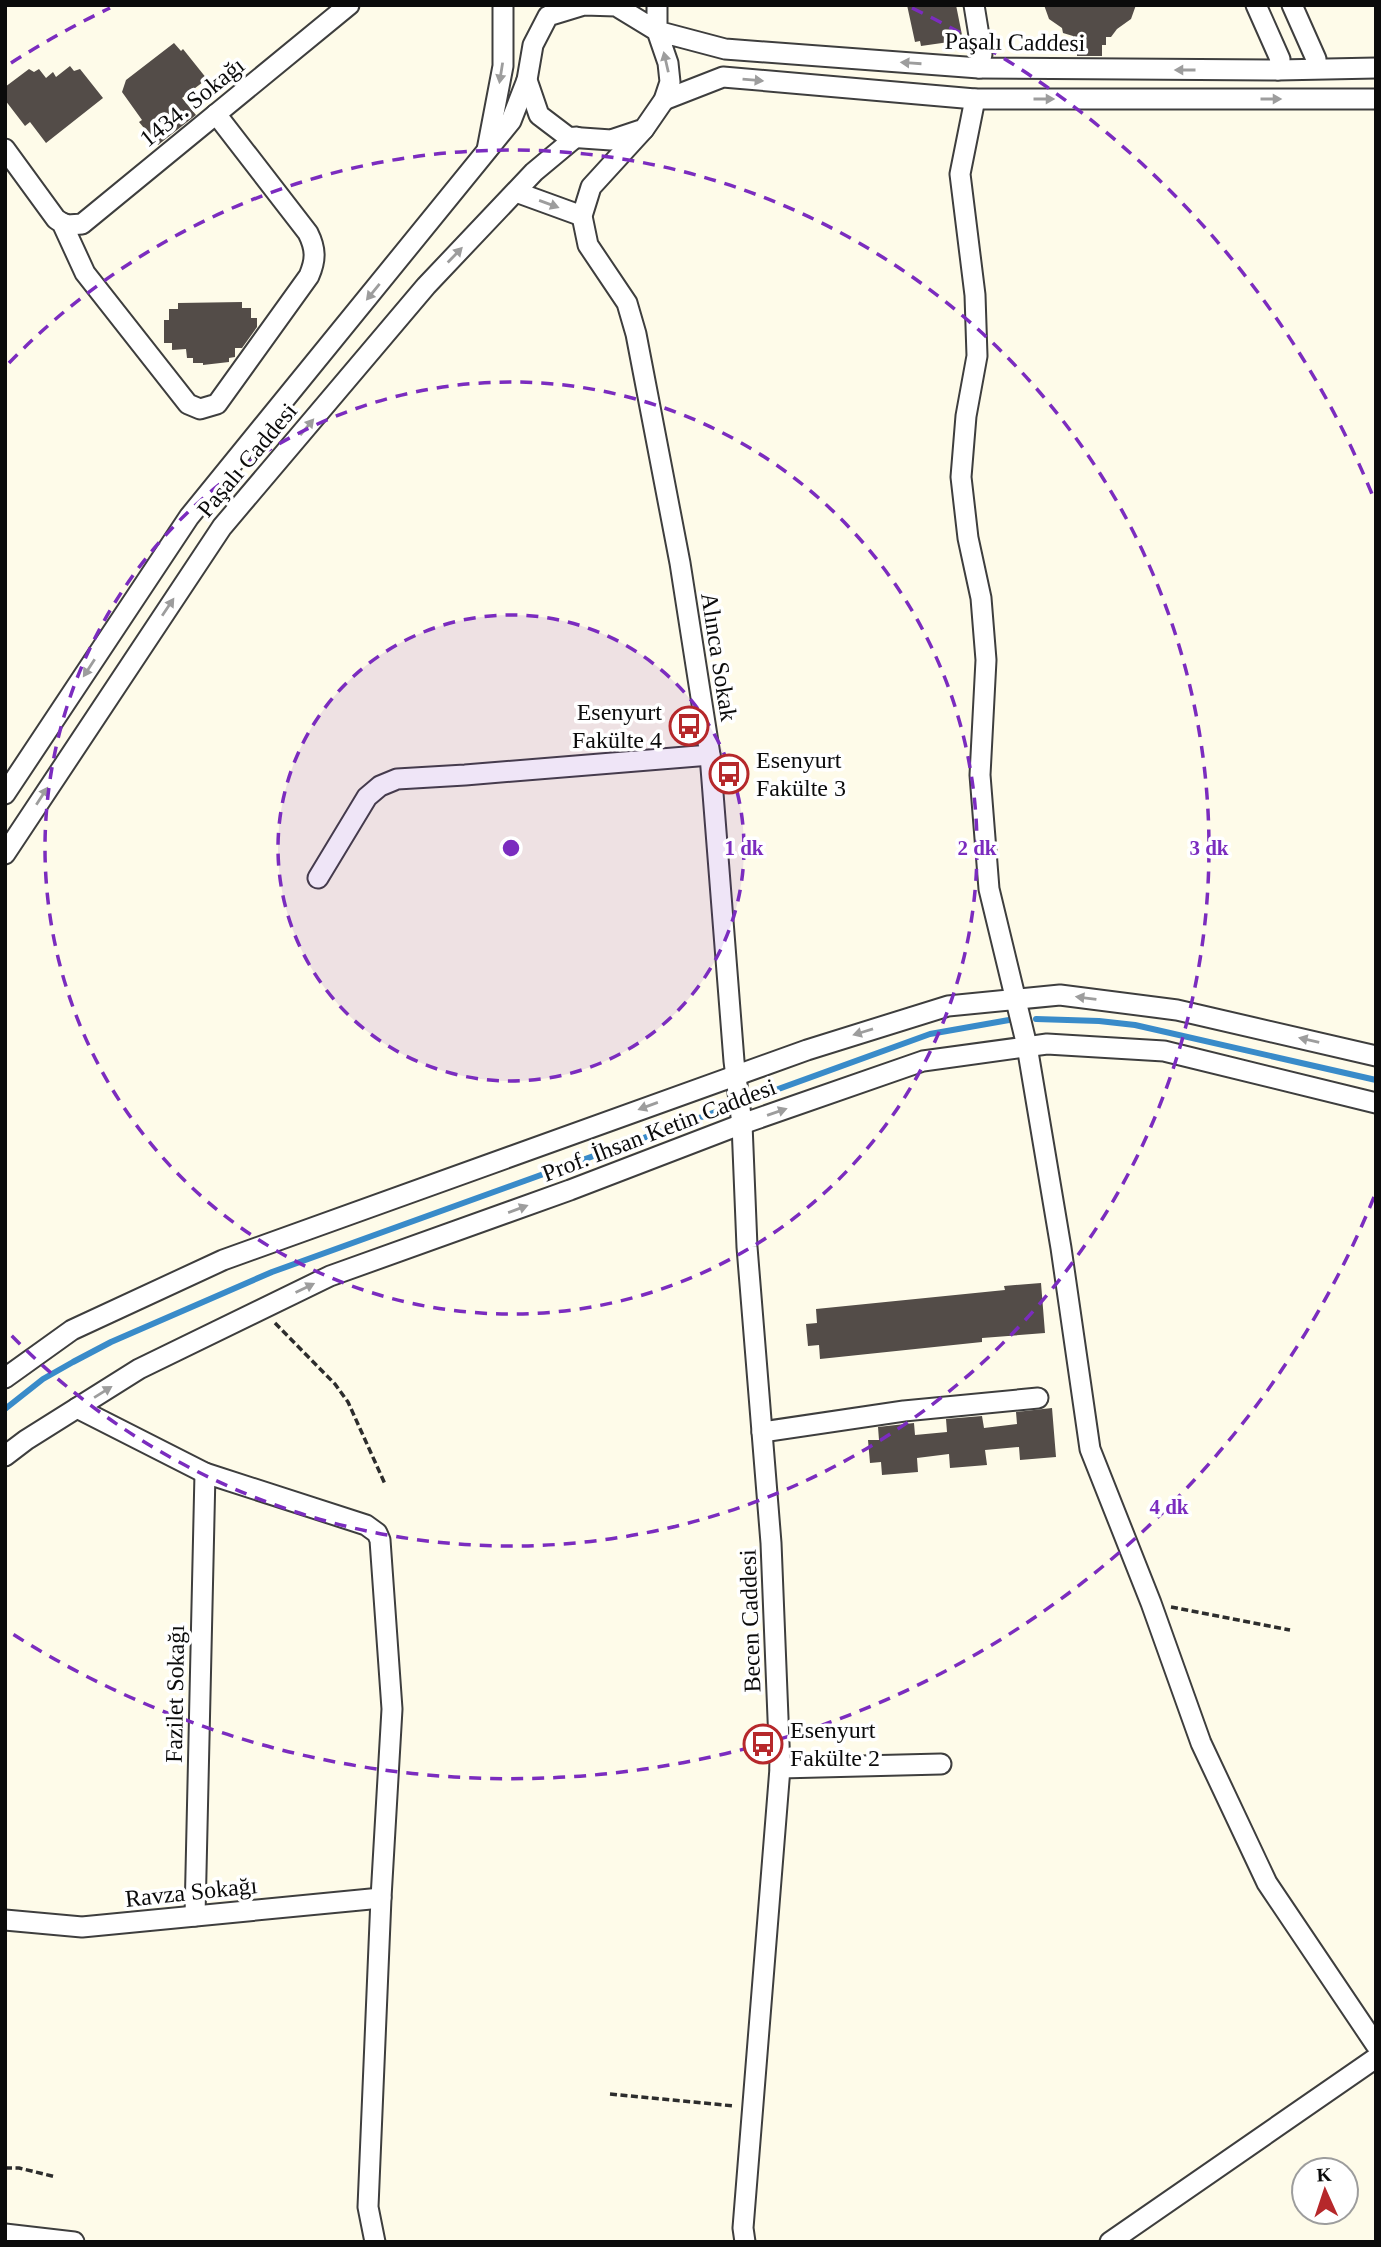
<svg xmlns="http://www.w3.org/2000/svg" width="1381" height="2247" font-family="'Times New Roman',serif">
	<rect width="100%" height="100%" fill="#fefbe9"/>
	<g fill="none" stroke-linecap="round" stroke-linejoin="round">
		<g stroke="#398bc9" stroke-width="6">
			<polyline points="1036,1019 1099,1021 1135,1025 1376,1080"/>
			<polyline points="762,1095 930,1034 1009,1020"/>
			<polyline points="5,1409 43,1379 73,1362 111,1342 272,1272 721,1110"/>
		</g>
	</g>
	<g fill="#534c48">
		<polygon points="907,5 956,5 963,40 921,46 920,41 915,42"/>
		<polygon points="1044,5 1136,5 1131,19 1117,29 1111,37 1106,37 1106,45 1102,45 1102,56 1077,56 1077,45 1073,45 1073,36 1063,33 1062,28 1049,19"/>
		<polygon points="174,43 181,51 183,49 207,79 182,98 196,115 158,145 139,122 142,120 122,92 126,80"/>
		<polygon points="70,66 74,71 80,69 103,98 46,143 30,122 25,126 5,100 5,87 29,69 34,72 39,69 46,78 53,72 56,77"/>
		<polygon points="242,302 242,308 251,308 251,318 257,318 257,327 242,348 235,348 235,357 229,358 229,362 203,365 203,363 193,363 193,358 187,358 186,349 172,350 172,343 164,343 164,320 169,320 169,309 178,309 178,303"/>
		<polygon points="1041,1283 1045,1333 982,1338 982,1342 820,1359 819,1345 808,1346 806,1324 817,1323 816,1309 1005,1290 1004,1286"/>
		<polygon points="1052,1408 1056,1457 1020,1460 1019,1447 985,1450 987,1465 950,1468 949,1454 917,1458 918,1472 882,1475 881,1462 870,1463 868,1440 879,1440 878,1427 914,1423 915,1435 947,1432 946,1419 982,1416 984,1428 1017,1424 1016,1412"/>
	</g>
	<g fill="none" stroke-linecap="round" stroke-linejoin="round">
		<defs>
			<g id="minor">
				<polyline points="657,5 657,31 668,63 670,82 664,100 644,129 611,140 568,137 539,115 527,80 533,45 548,16 584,5 616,6 657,31 725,49 979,68 1278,70 1376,68"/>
				<polyline points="974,5 982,54 979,68"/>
				<polyline points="1256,5 1280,59 1278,70"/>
				<polyline points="1292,5 1316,59 1316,68"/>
				<polyline points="975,99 960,174 975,295 977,356 966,416 961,477 968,538 981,598 986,660 980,775 989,889 1027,1046 1061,1248 1090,1449 1151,1603 1201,1743 1267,1883 1376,2045"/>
				<polyline points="664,100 723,77 975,99 1376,99"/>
				<polyline points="644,129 591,187 582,216 588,245 627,303 636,334 680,563 710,755 734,1061 742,1124 747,1247 771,1543 780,1768 743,2228 745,2242"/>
				<path d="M5,149L56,219L62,223L85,273L188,404L200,409L217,404L309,276C316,260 316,249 308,233L216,114"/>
				<polyline points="487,150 503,66 503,5"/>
				<polyline points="516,192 582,216"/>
				<polyline points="62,223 68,225 82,224 349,5"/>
				<polyline points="5,794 189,517 511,121 527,80"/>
				<polyline points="5,854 222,527 426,286 534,172 576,137"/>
				<polyline points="318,878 367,797 380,786 397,779 465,775 710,755"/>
				<polyline points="5,1378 72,1330 223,1260 807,1050 948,1006 1060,995 1177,1010 1376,1056"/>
				<polyline points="77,1408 205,1473 366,1525 377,1533 380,1540 392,1709 381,1898 368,2207 375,2242"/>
				<polyline points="762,1432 904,1411 1038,1398"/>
				<polyline points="5,1456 26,1440 139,1369 330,1276 570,1190 742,1124 923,1061 1047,1044 1164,1051 1376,1103"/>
				<polyline points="780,1768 941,1764"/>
				<polyline points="195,1916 205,1473"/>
				<polyline points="5,1920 82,1927 381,1898"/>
				<polyline points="5,2234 74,2242"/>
				<polyline points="1110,2242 1376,2058"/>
			</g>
		</defs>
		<use href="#minor" stroke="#3e3e3e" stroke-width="23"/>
		<g stroke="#2d2d2d" stroke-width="3.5" stroke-dasharray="7 3.5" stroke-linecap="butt">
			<polyline points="275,1323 335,1384 348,1402 385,1484"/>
			<polyline points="1171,1607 1290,1630"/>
			<polyline points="610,2094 734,2106"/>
			<polyline points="5,2168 19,2168 56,2177"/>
		</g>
		<use href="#minor" stroke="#fff" stroke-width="19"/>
	</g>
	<defs><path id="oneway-solid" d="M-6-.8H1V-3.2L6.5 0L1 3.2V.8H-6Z" transform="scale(1.75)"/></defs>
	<g fill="#9d9d9d">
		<use href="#oneway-solid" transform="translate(666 62) rotate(-103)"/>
		<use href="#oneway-solid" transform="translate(911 63) rotate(-176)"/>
		<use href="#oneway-solid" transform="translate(1185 70) rotate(-180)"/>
		<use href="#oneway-solid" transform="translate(501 73) rotate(99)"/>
		<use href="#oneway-solid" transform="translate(753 80) rotate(5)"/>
		<use href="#oneway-solid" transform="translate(1044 99)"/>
		<use href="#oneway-solid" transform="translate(1271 99)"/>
		<use href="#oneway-solid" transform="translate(549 204) rotate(20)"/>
		<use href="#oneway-solid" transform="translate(455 255) rotate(-46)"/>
		<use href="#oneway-solid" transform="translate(373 292) rotate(129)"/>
		<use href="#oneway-solid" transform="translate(307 427) rotate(-50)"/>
		<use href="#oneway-solid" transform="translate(168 607) rotate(-56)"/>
		<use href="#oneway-solid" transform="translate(89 668) rotate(123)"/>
		<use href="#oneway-solid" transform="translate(42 796) rotate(-57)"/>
		<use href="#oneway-solid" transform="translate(1086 998) rotate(-173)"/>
		<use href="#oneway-solid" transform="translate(863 1032) rotate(163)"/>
		<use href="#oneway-solid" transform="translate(1309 1040) rotate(-167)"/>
		<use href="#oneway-solid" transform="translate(648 1106) rotate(160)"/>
		<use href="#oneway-solid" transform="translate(777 1112) rotate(-19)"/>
		<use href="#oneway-solid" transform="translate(518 1209) rotate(-20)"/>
		<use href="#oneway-solid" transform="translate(305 1288) rotate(-26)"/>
		<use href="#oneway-solid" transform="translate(103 1392) rotate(-32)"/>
	</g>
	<circle cx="511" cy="848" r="233" fill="#7b2cbf" fill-opacity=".12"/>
	<g fill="none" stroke="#7b2cbf" stroke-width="3.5" stroke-dasharray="12 9">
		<circle cx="511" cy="848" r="233"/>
		<circle cx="511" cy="848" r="466"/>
		<path d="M9 363A698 698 0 1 1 9 1333"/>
		<path d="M1374 1197A931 931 0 0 1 11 1633M11 63A931 931 0 0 1 110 8M912 8A931 931 0 0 1 1374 499"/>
	</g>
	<defs>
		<symbol id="bus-ring" viewBox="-11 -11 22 22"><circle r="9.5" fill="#fff" stroke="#b6282b" stroke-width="1.5"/><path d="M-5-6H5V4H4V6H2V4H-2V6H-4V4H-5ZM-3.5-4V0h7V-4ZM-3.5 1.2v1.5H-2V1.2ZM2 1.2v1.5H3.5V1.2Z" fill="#b6282b"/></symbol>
	</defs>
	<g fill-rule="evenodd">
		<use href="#bus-ring" x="667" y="704" width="44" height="44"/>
		<use href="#bus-ring" x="707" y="752" width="44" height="44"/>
		<use href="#bus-ring" x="741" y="1722" width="44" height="44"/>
	</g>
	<g text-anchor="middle" stroke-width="7" stroke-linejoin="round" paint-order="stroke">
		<g font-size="24" fill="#0b0b0b" stroke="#fff">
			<text transform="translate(1015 42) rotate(1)" y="8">Paşalı Caddesi</text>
			<text transform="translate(192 102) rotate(-39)" y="8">1434. Sokağı</text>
			<text transform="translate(247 460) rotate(-50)" y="8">Paşalı Caddesi</text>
			<text transform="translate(719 657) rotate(81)" y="8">Alınca Sokak</text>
			<text transform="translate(659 1130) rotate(-21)" y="8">Prof. İhsan Ketin Caddesi</text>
			<text transform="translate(750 1621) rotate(-92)" y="8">Becen Caddesi</text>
			<text transform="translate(175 1694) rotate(-89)" y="8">Fazilet Sokağı</text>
			<text transform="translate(191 1892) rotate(-6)" y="8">Ravza Sokağı</text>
		</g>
		<g font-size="24" fill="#0b0b0b" stroke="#fff" text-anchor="start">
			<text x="662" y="720" text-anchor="end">Esenyurt<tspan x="662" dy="28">Fakülte 4</tspan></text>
			<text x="756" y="768">Esenyurt<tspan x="756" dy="28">Fakülte 3</tspan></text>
			<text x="790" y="1738">Esenyurt<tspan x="790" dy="28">Fakülte 2</tspan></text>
		</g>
	</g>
	<circle cx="511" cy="848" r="10" fill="#7b2cbf" stroke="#fff" stroke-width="3.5"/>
	<g font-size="21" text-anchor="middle" font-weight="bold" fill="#7b2cbf" stroke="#fff" stroke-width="7" stroke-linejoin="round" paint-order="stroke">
		<text x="744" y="855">1 dk</text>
		<text x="977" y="855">2 dk</text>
		<text x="1209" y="855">3 dk</text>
		<text x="1169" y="1514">4 dk</text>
	</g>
	<rect width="1381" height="2247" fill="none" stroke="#0b0b0b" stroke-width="14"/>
	<g transform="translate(1325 2191) rotate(357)"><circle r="33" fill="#ffffff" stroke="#9d9d9d" stroke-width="2"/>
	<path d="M0-5L12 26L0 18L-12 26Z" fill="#b6282b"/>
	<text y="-10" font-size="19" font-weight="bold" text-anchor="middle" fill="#0b0b0b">K</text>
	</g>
</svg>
